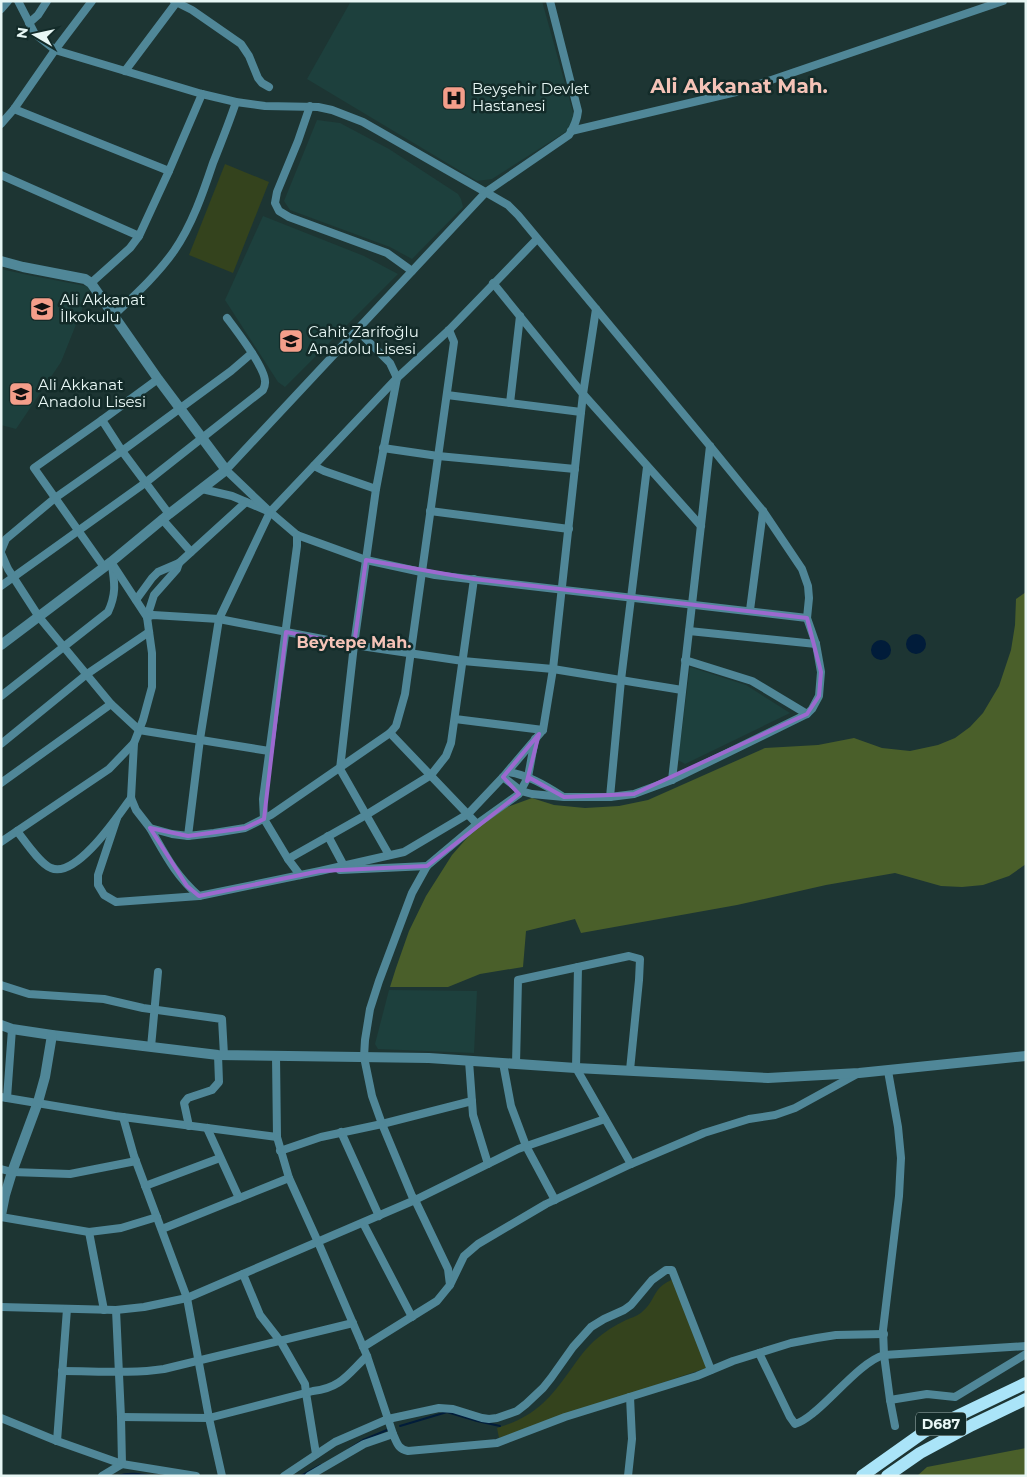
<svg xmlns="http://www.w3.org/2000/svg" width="1027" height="1477" font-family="Montserrat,sans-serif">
	<rect width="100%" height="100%" fill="#1d3533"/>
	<g fill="#1d403d">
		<polygon points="351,1 542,1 574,116 567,131 492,179 477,181 307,79"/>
		<polygon points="317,120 340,123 389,149 458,194 461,199 463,207 412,259 390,247 290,210 284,201"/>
		<polygon points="263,216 364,256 398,274 285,387 278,382 225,300"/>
		<polygon points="1,269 28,275 91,287 61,362 16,429 1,425"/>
		<polygon points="690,667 746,685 790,713 685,764 678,760"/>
		<polygon points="389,990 477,991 474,1053 378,1049 375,1044"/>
	</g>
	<g fill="#34431d">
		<polygon points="225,164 269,182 233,273 189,255"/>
		<path d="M674,1279L709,1367L499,1438L497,1428C530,1418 546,1404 566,1376C575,1364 583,1351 594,1341C604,1332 615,1325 626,1320C633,1317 638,1316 643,1311C657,1299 652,1287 674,1279Z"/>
	</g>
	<g fill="#4a5f2a">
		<polygon points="1026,592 1026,864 1009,876 983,885 962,887 941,886 895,873 826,885 737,905 581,933 575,919 526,931 523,967 480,974 448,987 390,987 396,968 409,931 426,896 452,855 473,831 507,807 532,798 554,805 585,808 619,806 648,800 765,748 818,745 854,738 882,748 910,751 938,745 955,738 970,727 983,713 999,686 1011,650 1015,625 1016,599"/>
		<polygon points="1026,1448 1026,1476 917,1476 927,1467"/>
	</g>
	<g fill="#011c3a">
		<circle cx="916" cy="644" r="10"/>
		<circle cx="881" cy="650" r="10"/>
	</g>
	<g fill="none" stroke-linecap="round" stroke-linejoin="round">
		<g stroke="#011c3a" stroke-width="2">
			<polyline points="400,1426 447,1412 477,1421 500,1426"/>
			<polyline points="349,1449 363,1440 387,1430"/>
			<path d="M118,1476C129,1472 140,1474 151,1476"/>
			<polyline points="301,1476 321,1465"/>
		</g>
		<g stroke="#508798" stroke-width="8">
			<polyline points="18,1 35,34 55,50 202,94 236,102 265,106 318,107 332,110 363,122 508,205 518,215 710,446 763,511 802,569 808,586 809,598 807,618 816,644 821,672 819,696 812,709 807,714 672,780 634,794 610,797 564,797 532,794 521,791 503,777"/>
			<polyline points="174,1 192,10 241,44 249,56 258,78 262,83 269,87"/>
			<polyline points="1,9 8,1"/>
			<polyline points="29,23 38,15 47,1"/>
			<polyline points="125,71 176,3"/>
			<polyline points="310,106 298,141 277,192 275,203 279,211 289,217 387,253 412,271"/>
			<polyline points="14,109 169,171"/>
			<polyline points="1,124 14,109 55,50 92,1"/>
			<polyline points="571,131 736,92 1003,1"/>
			<polyline points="1,175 139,236"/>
			<polyline points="91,283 130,248 139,236 169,171 202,94"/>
			<polyline points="493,283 583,394 701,526"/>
			<path d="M114,315C135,295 157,275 174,251C192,225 203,193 213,163C221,143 229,123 236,102"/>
			<polyline points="357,330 390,363 397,378 376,489 354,645 340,769 389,855"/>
			<polyline points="158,379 102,420 122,451 169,514"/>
			<polyline points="447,395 581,412"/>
			<polyline points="510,403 520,316"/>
			<polyline points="102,420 34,468 104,567"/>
			<polyline points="383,448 438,456 575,469"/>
			<polyline points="314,466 324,471 376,489"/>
			<polyline points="202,489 232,496 270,512 297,535 366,560 435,575 807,618"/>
			<polyline points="430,511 569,529"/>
			<path d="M270,512L226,470L486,192L569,135C574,127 577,121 578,111L550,1"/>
			<polyline points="162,519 191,552"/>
			<polyline points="297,535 297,546 263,799 264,819 288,859 300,875"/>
			<polyline points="1,551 6,539 55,498 122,451 231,371 252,353"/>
			<polyline points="1,553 8,569 39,617 111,704 139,730 269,751"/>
			<polyline points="179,563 177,569 154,595 147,617 153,615 219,619 354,645 463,661 553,669 682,690"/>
			<path d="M1,586L145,483L263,390C264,388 265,385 265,383C267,370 236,330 227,318"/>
			<polyline points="136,600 152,578 158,572 179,563 246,502"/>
			<polyline points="750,610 763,511"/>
			<polyline points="689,631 816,644"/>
			<polyline points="685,660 752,681 807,714"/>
			<path d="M1,696L108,612C116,595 115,584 112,566"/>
			<polyline points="455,719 543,730"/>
			<polyline points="390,733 477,824"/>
			<polyline points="134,743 131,798 136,810 150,828 172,834 188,836 214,833 245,828 271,815 390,733 396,726 405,694 454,342 449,330"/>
			<polyline points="1,744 87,674 149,632"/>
			<path d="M508,772C528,775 545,785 562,796"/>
			<polyline points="672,780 710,446"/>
			<polyline points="1,783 111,704"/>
			<polyline points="610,797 621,680 647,467"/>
			<polyline points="117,818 98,875 98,885 104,895 116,902 199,896"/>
			<path d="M150,828C165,854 175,875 199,896L320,871L404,852L468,814L503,777L543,730L553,669L583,394L596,309"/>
			<path d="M17,831C25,841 40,864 51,868C76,879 118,816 131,798"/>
			<polyline points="188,836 200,739 219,619 270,512 397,378 449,330 537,239"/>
			<polyline points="328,836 344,866"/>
			<polyline points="1,842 109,769 134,743 143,720 152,687 152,653 147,617 111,562"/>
			<polyline points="288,859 366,815 431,775 446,756 451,743 474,579"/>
			<polyline points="340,870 427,866"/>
			<polyline points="578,967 576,1068 631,1164"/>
			<polyline points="1,985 29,994 104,999 143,1008 222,1019 224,1055"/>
			<polyline points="151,1047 158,972"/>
			<polyline points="276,1056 277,1137 289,1178 318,1242 367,1356 393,1434 364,1444 309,1476"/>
			<polyline points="469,1061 473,1115 488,1164"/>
			<polyline points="503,1063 511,1106 526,1146 555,1200"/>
			<polyline points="516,1064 518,980 629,956 640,959 639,980 630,1070"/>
			<polyline points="888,1071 898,1127 901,1158 899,1196 883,1330 884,1355 890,1400 895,1426"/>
			<polyline points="1,1097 115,1116 277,1137"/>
			<polyline points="7,1098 12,1029"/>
			<polyline points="123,1117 134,1156 187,1298 209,1418 222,1476"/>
			<polyline points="189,1126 184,1103 188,1098 212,1090 219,1082 218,1055"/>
			<polyline points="207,1128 239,1198"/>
			<polyline points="341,1132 379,1216"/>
			<polyline points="280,1151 321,1137 382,1124 472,1101"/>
			<polyline points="1,1169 12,1172 70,1174 136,1161"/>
			<polyline points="145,1186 220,1158"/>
			<polyline points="1,1217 89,1232 121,1228 157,1217"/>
			<polyline points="363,1223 412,1317"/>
			<polyline points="162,1229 289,1178"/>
			<polyline points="89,1232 104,1310"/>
			<polyline points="243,1274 260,1315 281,1342 305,1384 306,1393 316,1454"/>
			<polyline points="450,1285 464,1256 478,1244 546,1204 631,1164 704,1133 749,1119 775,1115 795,1108 857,1074"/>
			<polyline points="1,1307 116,1310 144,1307 187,1298 415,1200 518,1149 605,1119"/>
			<polyline points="363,1347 437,1301 450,1285 448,1269 415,1200 412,1196 382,1124 372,1096 364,1057 365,1040 370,1009 379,981 412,893 427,866 477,824 519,794 528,777 535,739"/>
			<path d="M759,1353L790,1417L795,1424C802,1422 807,1418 812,1414C832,1399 862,1361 884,1355L1026,1346"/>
			<path d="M62,1371C96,1371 131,1374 164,1369L353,1323"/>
			<polyline points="890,1400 927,1394 955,1397 1026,1354"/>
			<path d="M121,1417L209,1418L313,1391C341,1388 348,1374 367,1356"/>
			<polyline points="1,1418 57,1441 122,1464 196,1476"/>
			<path d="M393,1434C397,1443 398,1449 408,1451L497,1443L565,1417L697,1376L733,1361L791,1343L817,1338L836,1335L884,1334"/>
			<polyline points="57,1441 67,1309"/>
			<polyline points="102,1476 122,1464 121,1417 116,1310"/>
			<polyline points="284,1476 335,1442 388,1419 439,1408 453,1409 482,1418 489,1419 497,1418 517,1411 526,1404 543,1388 551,1378 573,1347 591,1327 604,1319 624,1310 631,1305 652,1280 666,1270 672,1270 711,1370"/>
			<polyline points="628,1476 632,1439 630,1397"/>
		</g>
		<g stroke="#508798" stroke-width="10">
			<polyline points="1,261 23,267 85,279 91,283 158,379 226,470 169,514 111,562 1,645"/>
			<polyline points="1,1025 12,1029 52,1035 218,1055 429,1058 576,1068 768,1078 859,1073 1026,1056"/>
			<polyline points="1,1215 5,1195 12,1172 38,1102 45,1077 52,1035"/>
		</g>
		<g stroke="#aae4f8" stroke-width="12">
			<polyline points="862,1476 924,1432 1026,1383"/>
			<polyline points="887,1476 920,1453 972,1425 1026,1399"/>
		</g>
	</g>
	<path fill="none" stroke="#9c69cf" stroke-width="4" stroke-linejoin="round" d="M366,560L474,579L807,618L821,672L819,696L807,714L634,794L564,797L530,778L527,781L539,734L503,777L519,794L427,866L320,871L199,896L187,886L150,828L188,836L245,828L264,819L286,632L354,645Z"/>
	<defs>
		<symbol id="hospital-square" viewBox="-11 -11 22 22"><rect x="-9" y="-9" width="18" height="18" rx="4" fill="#f49e8a" stroke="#132b29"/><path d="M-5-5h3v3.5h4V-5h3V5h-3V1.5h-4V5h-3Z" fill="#111"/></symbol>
		<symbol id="school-square" viewBox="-11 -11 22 22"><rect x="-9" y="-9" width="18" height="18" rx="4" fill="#f49e8a" stroke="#132b29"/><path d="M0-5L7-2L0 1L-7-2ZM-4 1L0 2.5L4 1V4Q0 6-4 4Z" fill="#111"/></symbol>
	</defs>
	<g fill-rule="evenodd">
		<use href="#hospital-square" x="440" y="84" width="28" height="28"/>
		<use href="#school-square" x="28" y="295" width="28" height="28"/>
		<use href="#school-square" x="277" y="327" width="28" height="28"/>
		<use href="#school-square" x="7" y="380" width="28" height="28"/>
	</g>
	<g text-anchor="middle" stroke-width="5" stroke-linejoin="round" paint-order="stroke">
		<rect fill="#132b29" stroke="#a8bab8" stroke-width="1" x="916" y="1412.5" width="50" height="23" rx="4"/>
		<g font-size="14" font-weight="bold" fill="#e8f7f5">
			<text x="941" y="1429">D687</text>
		</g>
		<g font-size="15" fill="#e8f7f5" stroke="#132b29" text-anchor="start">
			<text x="472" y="94">Beyşehir Devlet<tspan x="472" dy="17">Hastanesi</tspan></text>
			<text x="60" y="305">Ali Akkanat<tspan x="60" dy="17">İlkokulu</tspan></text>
			<text x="308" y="337">Cahit Zarifoğlu<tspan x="308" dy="17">Anadolu Lisesi</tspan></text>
			<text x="38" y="390">Ali Akkanat<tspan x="38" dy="17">Anadolu Lisesi</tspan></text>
		</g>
		<g font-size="16" font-weight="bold" fill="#f5c3b7" stroke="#132b29">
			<text x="354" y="648">Beytepe Mah.</text>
		</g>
		<g font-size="20" font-weight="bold" fill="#f5c3b7" stroke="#132b29">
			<text x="739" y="93">Ali Akkanat Mah.</text>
		</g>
	</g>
	<rect width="1027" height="1477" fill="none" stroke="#e8f7f5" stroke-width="5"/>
	<g transform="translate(35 35) rotate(279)" stroke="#132b29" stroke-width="4" paint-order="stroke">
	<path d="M0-4L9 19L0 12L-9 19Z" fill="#e8f7f5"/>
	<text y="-8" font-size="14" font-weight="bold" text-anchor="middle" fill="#e8f7f5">N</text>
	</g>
</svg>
